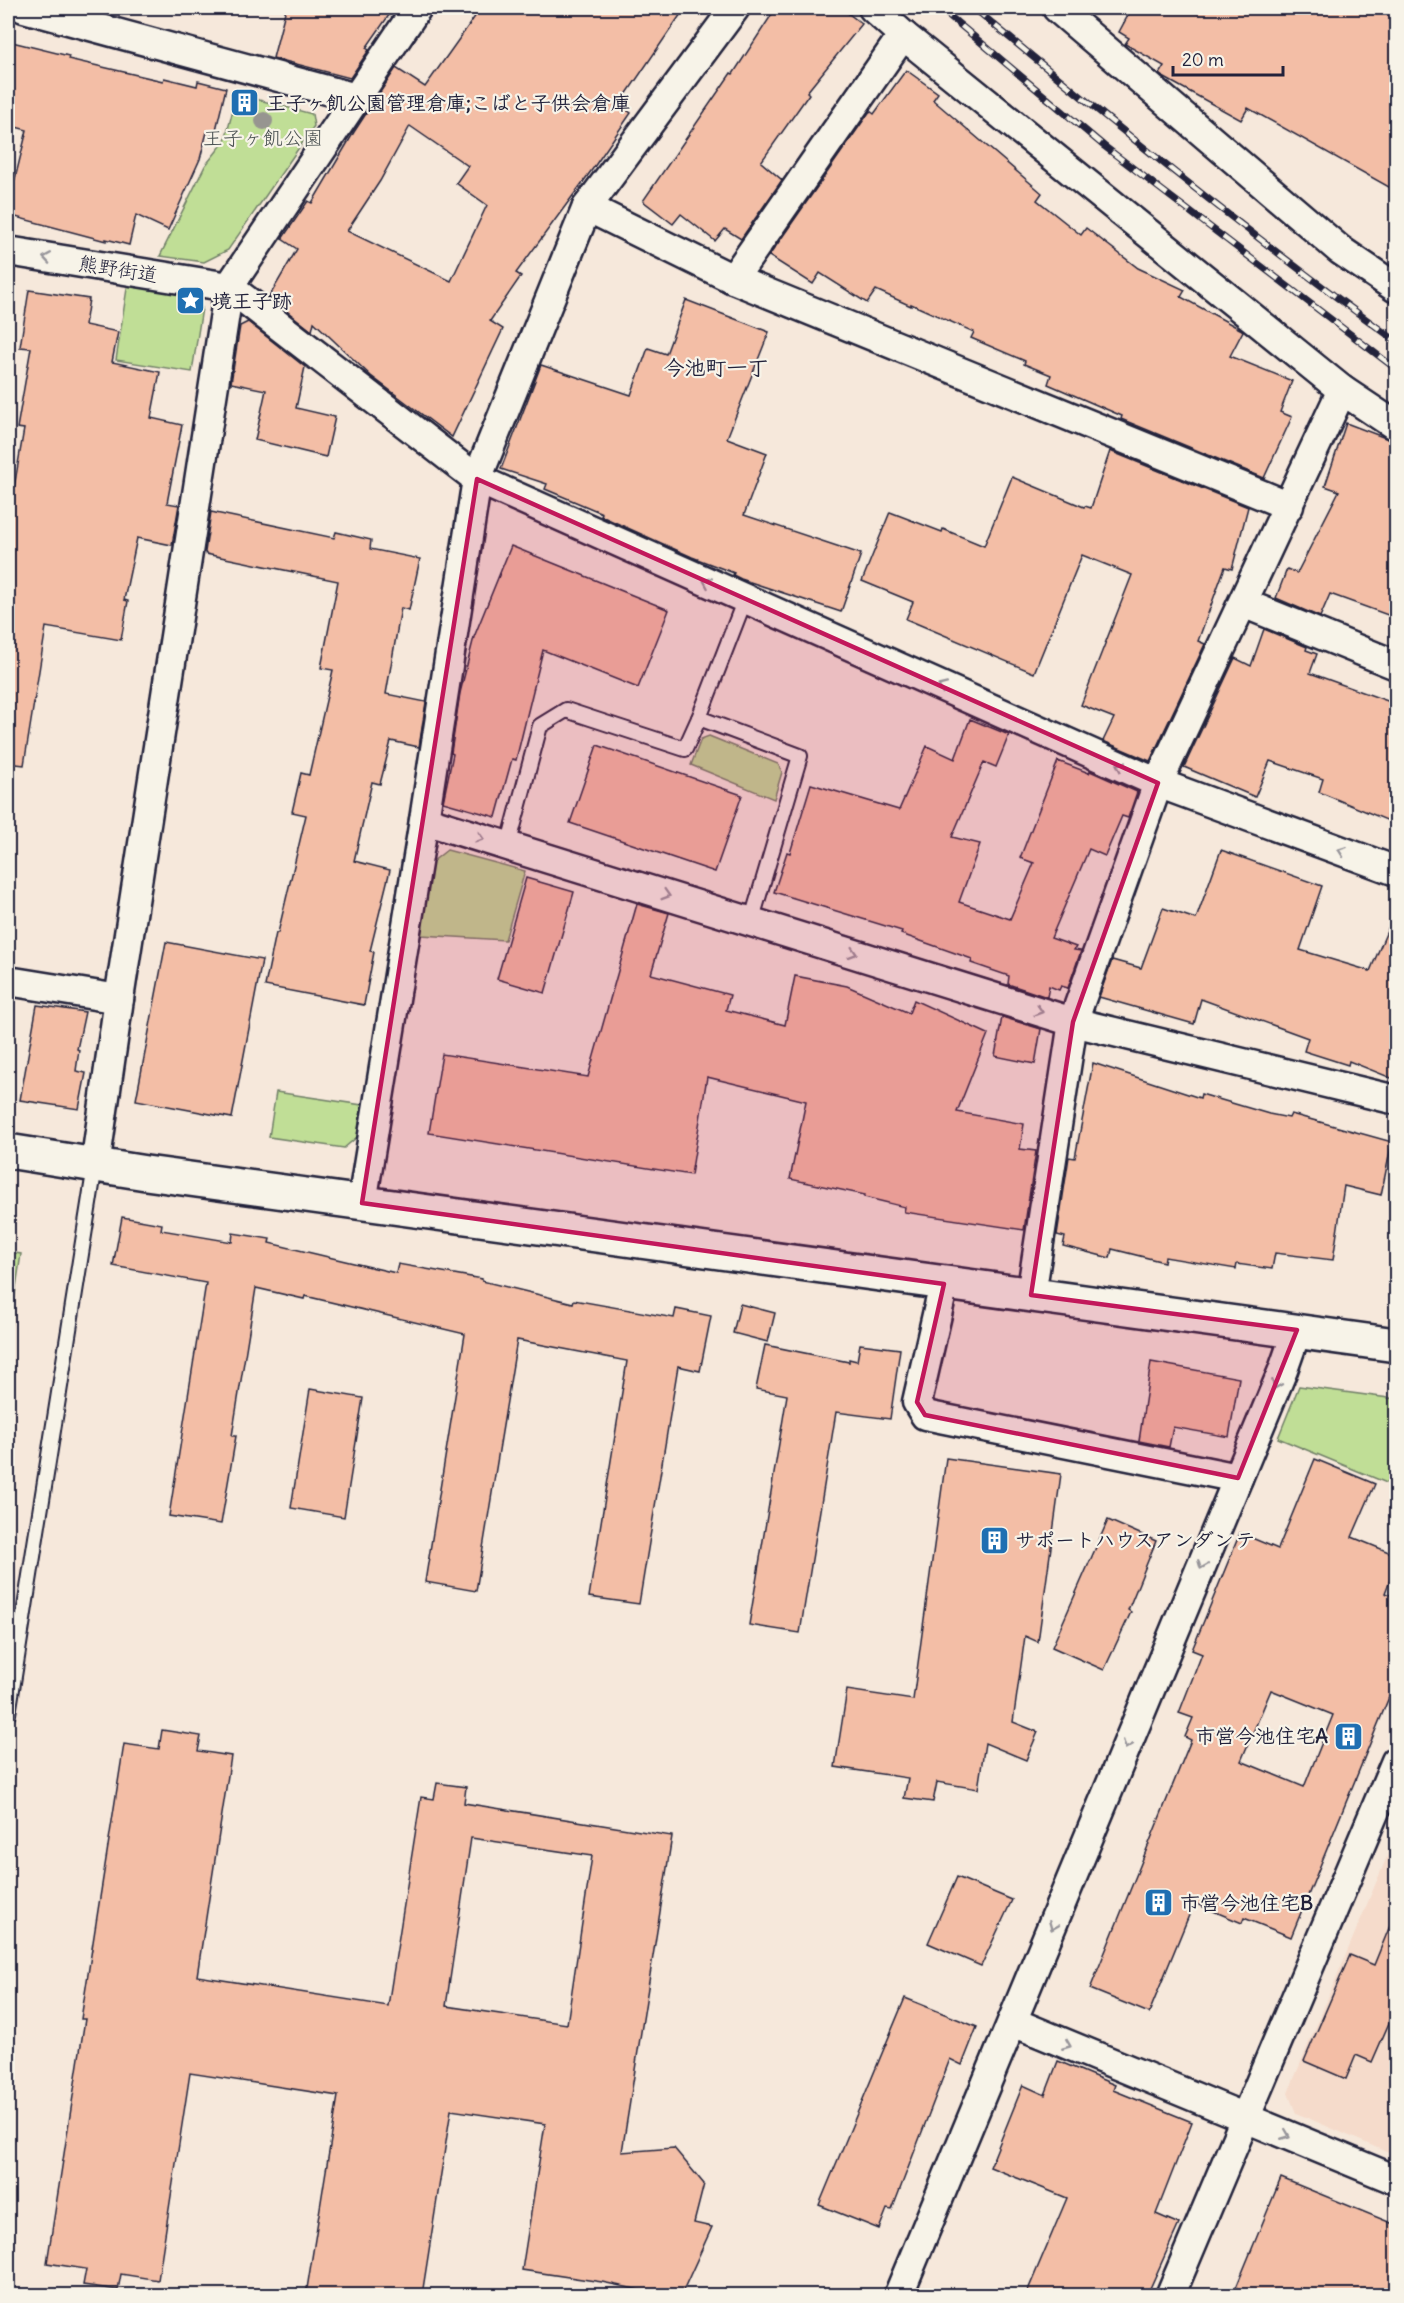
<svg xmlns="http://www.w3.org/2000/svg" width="1404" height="2303" font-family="Delius,'Klee One',sans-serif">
	<rect width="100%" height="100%" fill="#f6e8db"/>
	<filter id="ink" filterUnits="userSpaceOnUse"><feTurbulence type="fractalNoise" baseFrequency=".0167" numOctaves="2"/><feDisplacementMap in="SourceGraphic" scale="12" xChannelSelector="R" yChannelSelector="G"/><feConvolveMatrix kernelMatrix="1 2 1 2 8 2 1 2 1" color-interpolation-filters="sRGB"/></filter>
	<g filter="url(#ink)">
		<polygon fill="#f5dbcb" points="1396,1835 1396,2156 1296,2113 1288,2093"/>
		<g fill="#c0de96" stroke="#718068" stroke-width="1.5">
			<polygon points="237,94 312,114 314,126 228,250 204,262 160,256 205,166 225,141"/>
			<polygon points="128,282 191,292 202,308 192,372 116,360"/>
			<polygon points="709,736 778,764 782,772 774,799 691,765 701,739"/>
			<polygon points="447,850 525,871 505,940 421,935 432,862"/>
			<polygon points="276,1092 362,1105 357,1137 344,1148 269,1137"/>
			<polygon points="8,1252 21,1254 8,1341"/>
			<polygon points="1299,1386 1396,1399 1396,1481 1394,1486 1278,1438"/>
		</g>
		<g fill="#f3bea6" stroke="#22223b" stroke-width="1.5" fill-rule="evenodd">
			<polygon points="286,8 394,8 366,48 369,50 350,78 273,58"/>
			<path d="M481,8H685L619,105L631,113L594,167L516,273L521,276L490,321L503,329L452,437L371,376L314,322L312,331L269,297L297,249L282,239L308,201L312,203L354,132L396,68L425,87ZM410,126L468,166L456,183L487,205L451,281L347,231L380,181Z"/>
			<polygon points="776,8 841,8 862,24 807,92 809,94 761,162 782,180 741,239 725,229 715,241 681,214 673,224 643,201 731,73 733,74"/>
			<polygon points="1132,8 1396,8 1396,191 1248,108 1241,120 1163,77 1159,74 1164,66 1125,44 1129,38 1119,32"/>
			<polygon points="8,41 69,56 68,59 163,81 164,78 197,86 198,81 226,88 215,134 207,132 200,159 168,230 136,215 129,245 106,239 106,241 8,215 8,185 13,187 27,130 8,125"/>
			<polygon points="906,70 938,93 933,100 1042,193 1037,200 1081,235 1086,228 1138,268 1185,290 1181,297 1240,329 1243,331 1230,356 1292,381 1280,412 1292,417 1264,478 1121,419 1122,416 1048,384 1051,375 1024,364 1025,361 971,338 974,332 911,304 911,306 876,290 867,303 820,273 813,284 769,256 870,111 874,114"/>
			<polygon points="29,290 89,299 85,325 118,332 112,362 160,372 151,418 182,425 167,503 179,505 172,545 137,538 124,600 128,601 121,640 46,627 24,765 8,763 8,523 24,429 17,428 31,348 20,347"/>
			<polygon points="686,300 769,332 727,438 767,453 744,515 861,554 841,612 741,579 733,575 734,573 692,557 601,516 602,513 545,489 547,484 501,469 541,365 631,395 648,348 666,354"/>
			<polygon points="248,322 305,367 296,408 335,417 326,457 255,440 266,390 231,383 240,326"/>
			<polygon points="1346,423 1396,442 1396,618 1330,594 1320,617 1276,598 1287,569 1297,573 1339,491 1325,486"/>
			<polygon points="1110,451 1248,507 1232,569 1225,567 1198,641 1205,644 1150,761 1103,741 1114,718 1081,705 1132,575 1082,555 1034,673 906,619 913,602 862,581 890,512 942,532 943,529 984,546 1012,477 1084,507 1085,506 1091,508"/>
			<polygon points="211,512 334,538 336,532 371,540 370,549 420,559 409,610 401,608 386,694 426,702 419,747 391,741 380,784 372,782 354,861 390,870 370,951 374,952 364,1005 265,986 276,933 278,933 306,815 292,812 301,773 309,775 333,670 321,668 338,581 206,554 205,552"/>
			<polygon points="511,546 669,610 638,688 543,650 516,760 512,759 496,817 443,802 453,754 451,753 460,693 474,637"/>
			<polygon points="1264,629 1307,647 1306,650 1317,654 1310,673 1396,704 1396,824 1319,792 1323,779 1270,761 1255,797 1184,767 1235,658 1251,666"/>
			<polygon points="970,719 1009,735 996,767 984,762 952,837 980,844 959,902 1010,919 1034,863 1020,858 1058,761 1089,773 1090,771 1137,792 1128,818 1122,816 1105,856 1089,849 1051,938 1076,947 1074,950 1081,951 1068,988 1061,986 1059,990 1049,986 1047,997 1008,984 1009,976 971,963 972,959 901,934 902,931 774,892 787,852 790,853 811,784 899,810 927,746 955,759"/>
			<polygon points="597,745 742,795 715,872 570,823"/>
			<polygon points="1221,850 1322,886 1300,950 1370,971 1396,910 1396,1080 1349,1061 1348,1065 1304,1051 1308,1038 1201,999 1194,1024 1099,997 1112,960 1141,968 1163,908 1196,919"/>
			<polygon points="526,878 574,892 545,993 497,979"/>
			<polygon points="637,904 669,913 651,974 730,995 726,1010 785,1025 795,976 847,986 909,1013 914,1000 988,1034 957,1112 1024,1124 1020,1149 1036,1151 1024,1230 904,1212 905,1207 864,1197 865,1195 790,1179 806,1101 707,1077 691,1175 429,1133 442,1054 588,1077"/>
			<polygon points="166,942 262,960 232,1118 136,1100"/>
			<polygon points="37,1005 85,1012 77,1049 79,1050 76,1071 86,1073 79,1109 20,1100"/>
			<polygon points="1002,1017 1041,1029 1035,1064 995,1056"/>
			<polygon points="1093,1063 1200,1098 1201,1094 1269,1114 1289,1118 1291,1114 1392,1142 1381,1195 1344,1186 1333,1260 1275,1253 1272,1269 1237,1264 1236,1269 1165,1257 1164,1262 1112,1249 1110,1258 1063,1246 1065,1237 1057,1235 1069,1157 1075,1158"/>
			<polygon points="122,1217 162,1224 161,1230 232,1242 233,1233 270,1239 269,1243 396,1273 398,1264 482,1279 482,1281 573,1303 574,1300 674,1318 676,1309 711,1316 700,1371 678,1366 639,1604 589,1597 627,1361 517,1340 476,1591 425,1582 465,1334 305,1296 304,1299 256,1288 232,1436 236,1436 221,1524 169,1516 206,1283 113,1266"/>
			<polygon points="740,1304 775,1313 768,1342 733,1333"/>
			<polygon points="860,1344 900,1349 890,1419 836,1412 800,1633 749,1625 787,1395 756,1389 765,1345 849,1362 849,1359 857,1361"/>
			<polygon points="1151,1362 1239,1378 1229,1437 1173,1427 1169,1447 1139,1441"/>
			<polygon points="310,1389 363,1398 344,1517 291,1508"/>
			<polygon points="946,1458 1061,1474 1038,1642 1025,1636 1013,1722 1038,1732 1026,1760 985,1743 978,1789 937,1782 933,1802 904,1798 908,1778 835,1767 847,1690 913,1700"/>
			<path d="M1315,1459L1375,1484L1352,1537L1396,1555V1564L1385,1593L1396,1597V1680L1291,1937L1244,1918L1242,1923L1194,1903L1149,2013L1090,1989L1191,1740L1185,1737L1193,1718L1179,1713L1202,1654L1192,1650L1240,1533L1278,1549ZM1271,1690L1333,1715L1304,1787L1241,1761Z"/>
			<polygon points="1108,1520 1156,1541 1128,1610 1131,1612 1104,1670 1052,1647"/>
			<path d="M162,1730L201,1736L198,1751L231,1756L197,1976L388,2006L421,1797L434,1799L437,1783L466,1787L464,1803L672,1836L622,2152L674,2148L704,2184L694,2223L712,2227L681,2295H663L602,2282L522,2270L545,2124L451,2110L422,2295H306L338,2096L190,2073L158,2280L121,2274L118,2290L83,2285L86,2269L47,2263L85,2019H81L124,1744L159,1749ZM471,1838L592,1856L567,2024L446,2006Z"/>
			<polygon points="957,1877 1012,1900 981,1966 928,1943"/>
			<polygon points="1396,1911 1396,2007 1372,2062 1356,2055 1346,2079 1304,2061 1350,1955 1374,1965"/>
			<polygon points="905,1998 977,2027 962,2065 950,2059 892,2210 887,2209 879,2229 819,2205"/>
			<polygon points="1058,2061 1115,2085 1113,2090 1192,2122 1156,2214 1179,2224 1147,2295 1026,2295 1067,2198 990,2167 1023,2085 1045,2095"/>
			<polygon points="1281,2178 1396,2225 1396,2295 1233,2295"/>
		</g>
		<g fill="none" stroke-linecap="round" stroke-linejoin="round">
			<defs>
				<g id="lane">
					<polyline points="745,599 699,718 800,756 751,922"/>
					<polyline points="508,846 540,726 566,710 685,749 699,718"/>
					<polyline points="8,1714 95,1166"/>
				</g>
				<g id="street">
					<polyline points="24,8 356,98"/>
					<polyline points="873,8 903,35 1342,390 1396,426"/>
					<polyline points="1057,8 1340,250 1396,288"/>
					<polyline points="587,207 733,279 1289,506"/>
					<polyline points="8,251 229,287 477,479 1158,783 1396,871"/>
					<polyline points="733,279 903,35"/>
					<polyline points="1243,603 1396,665"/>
					<polyline points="424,820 1073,1022 1396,1100"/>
					<polyline points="8,981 119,999"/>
					<polyline points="95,1166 119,999 229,287 417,8"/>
					<polyline points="362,1203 424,820 477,479 587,207 735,8"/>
					<polyline points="944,1284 917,1402 925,1415 1238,1478"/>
					<polyline points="1031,1295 1073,1022 1158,783 1342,390"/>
					<polyline points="1013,2022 1396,2180"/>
					<polyline points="898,2296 1283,1370 1297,1330"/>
					<polyline points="1170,2296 1396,1761"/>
				</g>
				<polyline id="secondary" points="8,1151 146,1173 1396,1345"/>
			</defs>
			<use href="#lane" stroke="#22223b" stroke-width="18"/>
			<use href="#street" stroke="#22223b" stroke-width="33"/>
			<use href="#secondary" stroke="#22223b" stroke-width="38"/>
			<use href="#lane" stroke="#f7f3e8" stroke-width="14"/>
			<use href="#street" stroke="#f7f3e8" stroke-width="28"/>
			<use href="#secondary" stroke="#f7f3e8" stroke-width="33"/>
			<defs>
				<g id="rail">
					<polyline points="940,8 1104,146 1396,369"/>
					<path d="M974,8C1112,123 1251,236 1396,341"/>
				</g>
			</defs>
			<use href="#rail" stroke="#22223b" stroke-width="7"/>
			<use href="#rail" stroke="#f7f3e8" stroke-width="4.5" stroke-dasharray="14" stroke-linecap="butt"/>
		</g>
		<circle fill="#979590" cx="264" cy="121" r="9"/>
		<defs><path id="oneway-chevron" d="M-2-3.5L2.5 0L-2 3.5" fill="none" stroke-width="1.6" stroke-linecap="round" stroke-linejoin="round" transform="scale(1.5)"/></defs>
		<g stroke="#97959a">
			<use href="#oneway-chevron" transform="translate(47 258) rotate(-171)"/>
			<use href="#oneway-chevron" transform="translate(707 582) rotate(-156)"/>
			<use href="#oneway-chevron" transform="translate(942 687) rotate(-156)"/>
			<use href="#oneway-chevron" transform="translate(1120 766) rotate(-156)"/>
			<use href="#oneway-chevron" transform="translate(480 838) rotate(17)"/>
			<use href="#oneway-chevron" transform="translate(1342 851) rotate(-160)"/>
			<use href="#oneway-chevron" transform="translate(666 895) rotate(17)"/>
			<use href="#oneway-chevron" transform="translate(853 953) rotate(17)"/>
			<use href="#oneway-chevron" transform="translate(1039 1011) rotate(17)"/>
			<use href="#oneway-chevron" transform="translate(1276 1385) rotate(113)"/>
			<use href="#oneway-chevron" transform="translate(1202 1565) rotate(112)"/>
			<use href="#oneway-chevron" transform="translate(1127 1745) rotate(112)"/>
			<use href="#oneway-chevron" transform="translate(1053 1926) rotate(112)"/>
			<use href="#oneway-chevron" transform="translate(1067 2045) rotate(22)"/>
			<use href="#oneway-chevron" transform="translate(1286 2135) rotate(22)"/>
		</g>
	</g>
	<path fill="#c2185b" fill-opacity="0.2" stroke="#c2185b" stroke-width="4.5" stroke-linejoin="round" d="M477,479L1158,783L1073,1022L1031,1295L1297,1330L1238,1478L925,1415L917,1402L944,1284L362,1203Z"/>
	<defs>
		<symbol id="building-square" viewBox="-11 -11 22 22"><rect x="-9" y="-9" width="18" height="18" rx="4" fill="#1f6fb2" stroke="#f7f3e8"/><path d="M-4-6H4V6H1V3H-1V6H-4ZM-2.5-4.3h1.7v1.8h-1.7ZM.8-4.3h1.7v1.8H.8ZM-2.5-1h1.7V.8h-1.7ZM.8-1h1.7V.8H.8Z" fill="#fff"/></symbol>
		<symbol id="sight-square" viewBox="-11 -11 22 22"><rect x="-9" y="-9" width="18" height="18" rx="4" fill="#1f6fb2" stroke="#f7f3e8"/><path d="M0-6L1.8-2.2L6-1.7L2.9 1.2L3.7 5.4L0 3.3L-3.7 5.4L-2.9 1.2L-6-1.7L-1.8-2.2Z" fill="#fff"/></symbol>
	</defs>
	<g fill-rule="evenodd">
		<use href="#building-square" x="228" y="86" width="33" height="33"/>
		<use href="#sight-square" x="174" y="284" width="33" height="33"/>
		<use href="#building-square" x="978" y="1524" width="33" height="33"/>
		<use href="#building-square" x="1332" y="1720" width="33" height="33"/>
		<use href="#building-square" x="1142" y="1886" width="33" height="33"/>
	</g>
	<g text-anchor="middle" stroke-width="4.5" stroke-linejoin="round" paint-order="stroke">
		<g font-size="20" font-weight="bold" fill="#22223b" stroke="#f7f3e8" text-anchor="start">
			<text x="266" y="110">王子ヶ飢公園管理倉庫;こばと子供会倉庫</text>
			<text x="212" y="308">境王子跡</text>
			<text x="1015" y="1547">サポートハウスアンダンテ</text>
			<text x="1328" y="1743" text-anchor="end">市営今池住宅A</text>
			<text x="1180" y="1910">市営今池住宅B</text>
		</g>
		<g font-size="20" fill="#4a5152" stroke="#f7f3e8">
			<text x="263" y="145">王子ヶ飢公園</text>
		</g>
		<g font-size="20" fill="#22223b" stroke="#f7f3e8">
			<text transform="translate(118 269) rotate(9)" y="7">熊野街道</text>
		</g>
		<g font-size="21" font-weight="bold" fill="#22223b" stroke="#f7f3e8">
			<text x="716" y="375">今池町一丁</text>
		</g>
	</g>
	<rect width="1404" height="2303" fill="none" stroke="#f7f3e8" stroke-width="30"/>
	<rect x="15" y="15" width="1374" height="2273" fill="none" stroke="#22223b" stroke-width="2" filter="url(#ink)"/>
	<path d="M1173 66v9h110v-9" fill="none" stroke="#22223b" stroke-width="3"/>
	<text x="1182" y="66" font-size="18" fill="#22223b" stroke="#f7f3e8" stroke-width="4.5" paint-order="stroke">20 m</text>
</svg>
